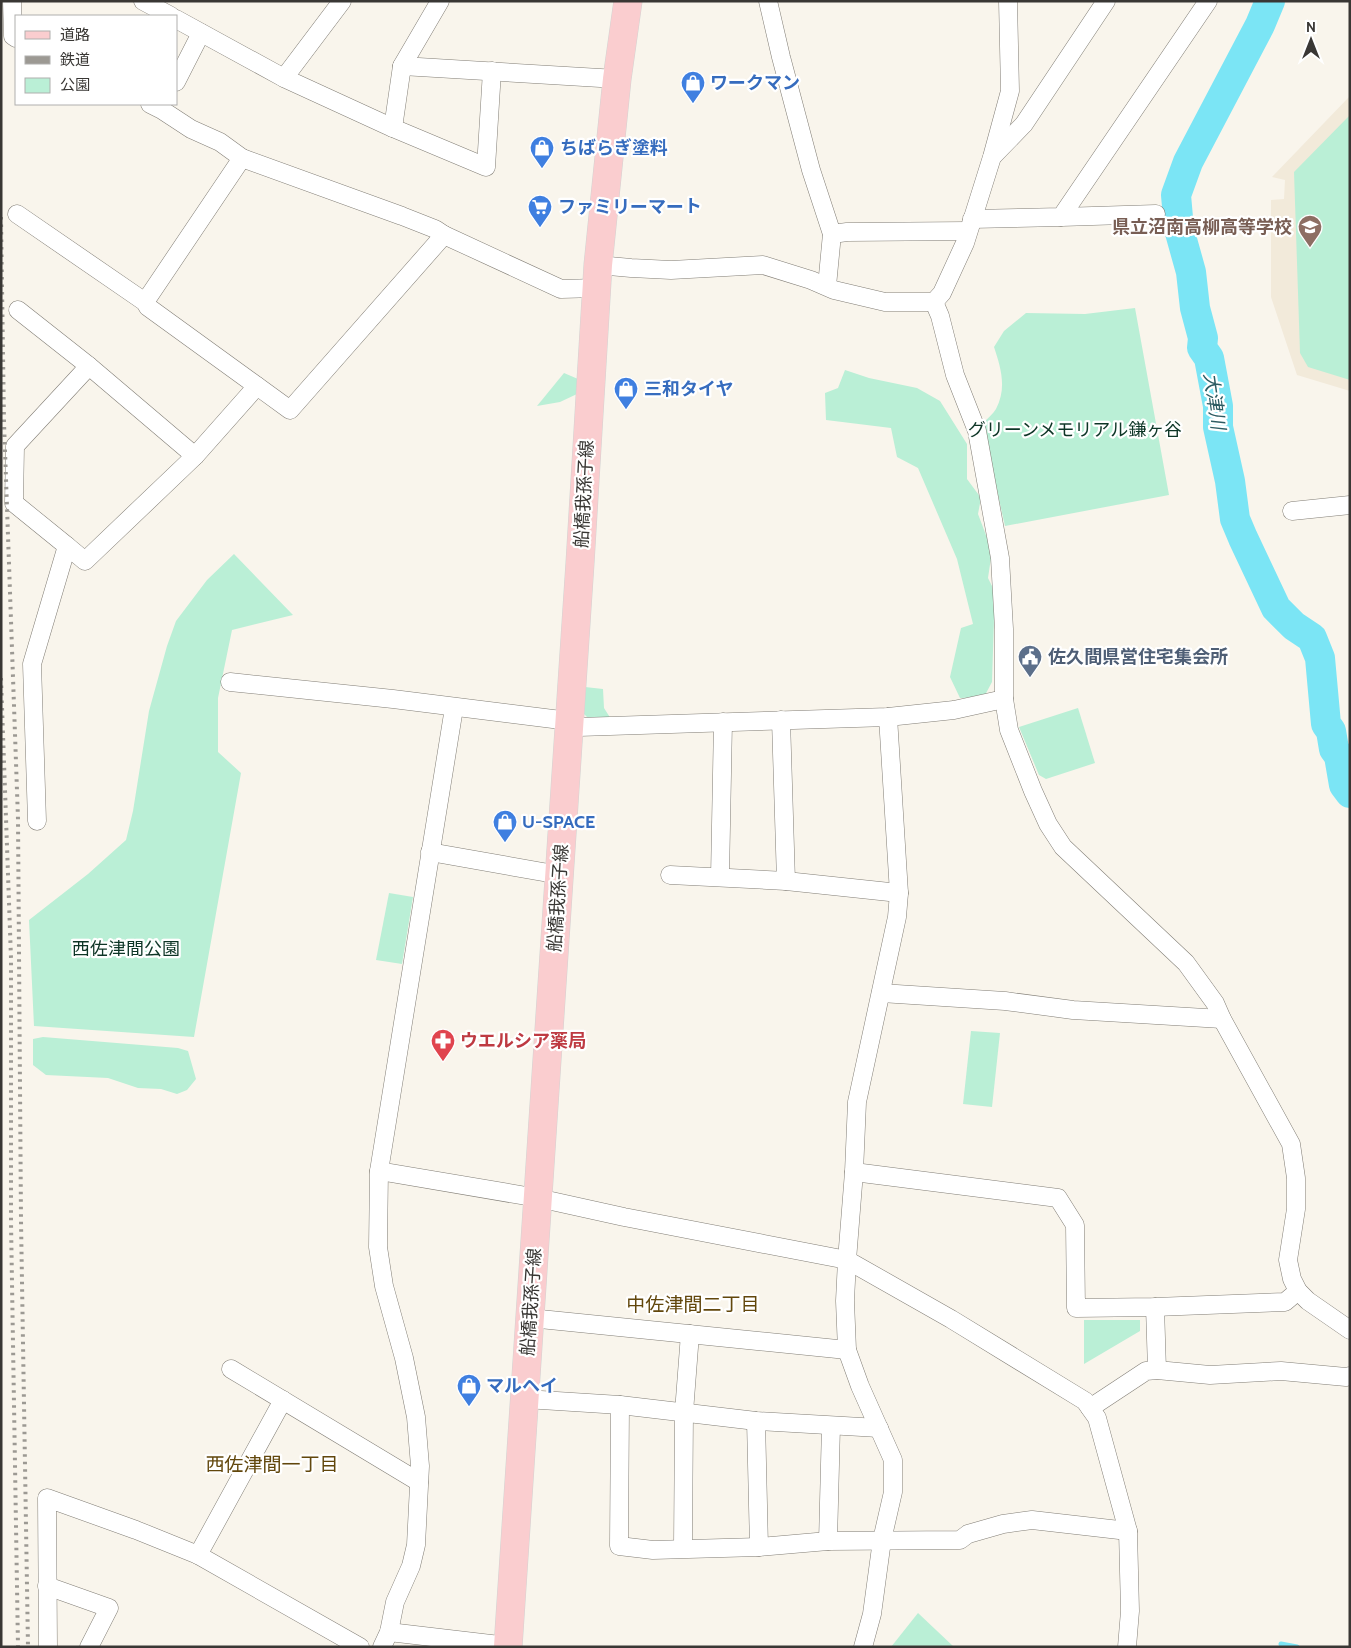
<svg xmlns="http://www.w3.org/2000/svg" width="1351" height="1648" font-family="Cabin,'Noto Sans JP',sans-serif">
	<rect width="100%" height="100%" fill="#f9f5ec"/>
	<polygon fill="#f2eada" points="1350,96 1350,391 1297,375 1271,297 1271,200 1284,199 1285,180 1272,177"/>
	<g fill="#baefd6">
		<polygon points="1350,115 1350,380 1308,367 1300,353 1294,172"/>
		<path d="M1135,308L1169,495L1005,526L982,424C987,419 993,414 996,409C1007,388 1001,368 994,347L1004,331L1026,313L1085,314Z"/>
		<polygon points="845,370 869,378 917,388 940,401 967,444 967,479 981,498 978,514 992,551 988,578 1000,602 994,619 992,682 984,697 960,698 950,677 961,628 973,624 957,559 918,468 897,457 891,428 826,420 825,393 838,388"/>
		<polygon points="564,373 578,379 577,394 560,402 537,406"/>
		<polygon points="234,554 293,615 232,630 218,698 218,752 241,773 194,1037 34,1026 29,920 88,874 126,840 133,811 149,711 167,646 176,621 207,580"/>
		<polygon points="585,687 603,689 604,708 611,719 588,718 584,714"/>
		<polygon points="1078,708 1095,763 1046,779 1039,775 1019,727"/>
		<polygon points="389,893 413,897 402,964 376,960"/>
		<polygon points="971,1031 1000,1033 992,1107 963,1104"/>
		<polygon points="43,1037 178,1048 188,1051 196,1079 187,1090 177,1094 161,1089 138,1088 108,1078 46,1075 33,1065 33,1039"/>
		<polygon points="1084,1320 1140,1320 1140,1331 1084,1364"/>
		<polygon points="918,1613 954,1647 891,1647"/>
	</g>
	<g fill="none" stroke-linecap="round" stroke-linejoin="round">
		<polyline stroke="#7be5f5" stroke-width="5" points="1281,1644 1297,1647"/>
		<polyline stroke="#7be5f5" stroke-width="30" points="1270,1 1260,25 1188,162 1176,195 1179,229 1191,272 1195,308 1203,338 1202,348 1209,358 1218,406 1218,427 1230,481 1235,519 1243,538 1276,608 1294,626 1312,638 1320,658 1326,724 1331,731 1334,749 1339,756 1344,785 1350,793"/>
		<defs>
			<g id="street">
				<polyline points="12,1 13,36 16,38"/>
				<polyline points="143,1 171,16"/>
				<polyline points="440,1 402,66 617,79"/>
				<polyline points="768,1 781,57 811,170 832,234 827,286"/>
				<polyline points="176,19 284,78 393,128 486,167 492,71"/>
				<polyline points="284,78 342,1"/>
				<polyline points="176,82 201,33"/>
				<polyline points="150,104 162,110 191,129 220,142 242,158 402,216 435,229 444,235 561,289 597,288"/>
				<polyline points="393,128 402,66"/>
				<polyline points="994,155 1024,124 1106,1"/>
				<polyline points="17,214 145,302 148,307 257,386"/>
				<polyline points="1061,217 1156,214"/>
				<polyline points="972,219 1061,217 1208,1"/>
				<polyline points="832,234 847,232 968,231"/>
				<polyline points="598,265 631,268 671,270 763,265 811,280 834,290 885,302 934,302 942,293 965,243 992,157 1010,91 1008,1"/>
				<polyline points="145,302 242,158"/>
				<polyline points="934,302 940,316 955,375 977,431 1000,558 1004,629 1004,699 1009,730 1033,791 1048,824 1063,847 1186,963 1215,1003 1222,1019 1291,1144 1296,1178 1296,1209 1288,1260 1292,1279 1298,1291 1308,1301 1350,1330"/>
				<polyline points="18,310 89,366 195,456"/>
				<polyline points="1292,511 1350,505"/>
				<polyline points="67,546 14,503 15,446 89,366"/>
				<polyline points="230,682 393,699 569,721 579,727 888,717 954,710 1004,699"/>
				<polyline points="781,720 786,881"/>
				<polyline points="37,821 32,664 67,546 85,561 195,456 257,386 290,410 444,235"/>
				<polyline points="430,852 560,875"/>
				<polyline points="670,875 786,881 899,893"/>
				<polyline points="720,877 723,722"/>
				<polyline points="881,993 1005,1001 1073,1010 1222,1019"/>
				<polyline points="379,1171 538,1198 624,1217 847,1260 951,1319 1085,1401 1097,1418 1128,1531 1130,1611 1127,1647"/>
				<polyline points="854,1172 1058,1198 1075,1225 1076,1308 1155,1307 1285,1302 1298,1291"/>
				<polyline points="1155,1307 1157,1370"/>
				<polyline points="530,1318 847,1350"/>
				<polyline points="231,1369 419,1482"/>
				<polyline points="525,1399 620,1405 756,1421 879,1428"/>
				<polyline points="620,1405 619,1546 653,1550 759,1547 828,1541 960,1540 968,1534 1003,1524 1032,1520 1128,1531"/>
				<polyline points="1090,1408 1146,1371 1157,1370 1210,1375 1281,1371 1346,1377 1350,1376"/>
				<polyline points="756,1421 759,1547"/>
				<polyline points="828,1541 831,1426"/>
				<polyline points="683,1548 684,1412 690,1334"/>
				<polyline points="198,1555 283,1400"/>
				<polyline points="47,1586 109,1608 89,1647"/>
				<polyline points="389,1632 508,1646"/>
				<polyline points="48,1647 47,1498 136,1530 198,1555 360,1647"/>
				<polyline points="382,1647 389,1632 395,1602 411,1566 416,1545 420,1466 416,1417 404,1358 384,1286 378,1247 379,1171 454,708"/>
				<polyline points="863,1647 872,1614 882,1540 893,1492 893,1460 860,1386 847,1350 845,1301 847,1260 854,1172 857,1102 897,917 899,893 888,717"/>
			</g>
			<polyline id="primary" points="508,1647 580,563 598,265 617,79 628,1"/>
		</defs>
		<use href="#street" stroke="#827e76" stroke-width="19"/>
		<use href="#primary" stroke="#d3d3d2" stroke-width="29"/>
		<use href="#street" stroke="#fff" stroke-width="18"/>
		<use href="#primary" stroke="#facdcf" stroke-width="28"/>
		<g stroke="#9c9993" stroke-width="4" stroke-dasharray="2.5 5" stroke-linecap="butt">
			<polyline points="1,217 4,422 18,819 21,1221 28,1647"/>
			<polyline points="1,678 11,958 11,1222 18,1647"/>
		</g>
	</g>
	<defs>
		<symbol id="shop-pin" viewBox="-11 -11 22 30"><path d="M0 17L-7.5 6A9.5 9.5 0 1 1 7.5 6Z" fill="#3f7fe0" stroke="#fff"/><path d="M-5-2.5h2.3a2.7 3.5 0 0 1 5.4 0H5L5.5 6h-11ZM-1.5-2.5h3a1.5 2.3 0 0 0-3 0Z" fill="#fff"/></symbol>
		<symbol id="supermarket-pin" viewBox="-11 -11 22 30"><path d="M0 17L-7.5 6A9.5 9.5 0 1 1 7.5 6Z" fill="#3f7fe0" stroke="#fff"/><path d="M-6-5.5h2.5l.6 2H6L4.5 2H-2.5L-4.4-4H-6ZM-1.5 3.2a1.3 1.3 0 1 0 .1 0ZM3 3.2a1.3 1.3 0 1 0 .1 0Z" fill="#fff"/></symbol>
		<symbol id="school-pin" viewBox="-11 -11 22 30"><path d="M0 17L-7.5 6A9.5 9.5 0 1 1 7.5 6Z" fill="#8d6e63" stroke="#fff"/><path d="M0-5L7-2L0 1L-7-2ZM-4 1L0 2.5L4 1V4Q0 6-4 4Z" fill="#fff"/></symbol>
		<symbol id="civic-pin" viewBox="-11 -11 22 30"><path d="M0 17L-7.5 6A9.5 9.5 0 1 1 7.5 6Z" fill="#5c6f8a" stroke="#fff"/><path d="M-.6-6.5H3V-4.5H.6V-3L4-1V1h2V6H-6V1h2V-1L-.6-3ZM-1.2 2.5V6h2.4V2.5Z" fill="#fff"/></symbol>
		<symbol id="pharmacy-pin" viewBox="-11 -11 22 30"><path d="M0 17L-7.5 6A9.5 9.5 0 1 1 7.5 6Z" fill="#e0444e" stroke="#fff"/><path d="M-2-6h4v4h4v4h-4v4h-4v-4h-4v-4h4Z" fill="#fff"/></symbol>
	</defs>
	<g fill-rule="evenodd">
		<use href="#shop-pin" x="679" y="69" width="28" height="38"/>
		<use href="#shop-pin" x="528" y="134" width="28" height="38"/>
		<use href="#supermarket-pin" x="526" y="193" width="28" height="38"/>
		<use href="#school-pin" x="1296" y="213" width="28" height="38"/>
		<use href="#shop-pin" x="612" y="375" width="28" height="38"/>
		<use href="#civic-pin" x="1016" y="643" width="28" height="38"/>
		<use href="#shop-pin" x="491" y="808" width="28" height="38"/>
		<use href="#pharmacy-pin" x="429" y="1027" width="28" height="38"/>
		<use href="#shop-pin" x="455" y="1372" width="28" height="38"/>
	</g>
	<g text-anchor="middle" stroke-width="4.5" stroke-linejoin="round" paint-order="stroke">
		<g font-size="18" font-weight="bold" fill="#366cbe" stroke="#fff" text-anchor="start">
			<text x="710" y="89">ワークマン</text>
			<text x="560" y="154">ちばらぎ塗料</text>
			<text x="558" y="213">ファミリーマート</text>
			<text x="644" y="395">三和タイヤ</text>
			<text x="522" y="828">U-SPACE</text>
			<text x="486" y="1392">マルヘイ</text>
		</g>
		<g font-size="18" font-weight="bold" fill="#785e54" stroke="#fff" text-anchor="end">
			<text x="1292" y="233">県立沼南高柳高等学校</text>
		</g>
		<g font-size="18" fill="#0d3526" stroke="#fff">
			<text x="1075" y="436">グリーンメモリアル鎌ヶ谷</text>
			<text x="126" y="955">西佐津間公園</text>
		</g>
		<g font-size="18" fill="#393734" stroke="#fff">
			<text transform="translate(584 494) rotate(-87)" y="6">船橋我孫子線</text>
			<text transform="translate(558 898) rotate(-86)" y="6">船橋我孫子線</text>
			<text transform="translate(531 1302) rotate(-86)" y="6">船橋我孫子線</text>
		</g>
		<g font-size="18" font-weight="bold" fill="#4e5e75" stroke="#fff" text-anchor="start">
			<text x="1048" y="663">佐久間県営住宅集会所</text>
		</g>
		<g font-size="18" font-weight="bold" fill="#be3a42" stroke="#fff" text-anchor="start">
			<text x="460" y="1047">ウエルシア薬局</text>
		</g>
		<g font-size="19" font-style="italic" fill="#2d5c63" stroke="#fff">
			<text transform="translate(1215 401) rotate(82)" y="7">大津川</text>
		</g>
		<g font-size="19" fill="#62470c" stroke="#fff">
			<text x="693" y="1311">中佐津間二丁目</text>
			<text x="272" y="1471">西佐津間一丁目</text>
		</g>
	</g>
	<rect width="1351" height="1648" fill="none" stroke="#393734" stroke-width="5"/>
	<rect x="15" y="15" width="162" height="90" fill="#ffffff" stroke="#b0afae"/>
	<rect x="25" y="31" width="25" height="8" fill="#facdcf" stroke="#b0afae"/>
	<text x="60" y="40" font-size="15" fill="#393734">道路</text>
	<rect x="25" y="56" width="25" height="8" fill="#9c9993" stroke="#b0afae"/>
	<text x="60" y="65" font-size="15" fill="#393734">鉄道</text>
	<rect x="25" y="78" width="25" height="15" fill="#baefd6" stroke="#b0afae"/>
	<text x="60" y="90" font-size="15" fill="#393734">公園</text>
	<g transform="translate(1311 40)" stroke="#ffffff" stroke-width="4" paint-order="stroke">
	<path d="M0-4L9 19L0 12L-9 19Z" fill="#393734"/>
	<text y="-8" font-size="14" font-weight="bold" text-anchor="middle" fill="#393734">N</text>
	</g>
</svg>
